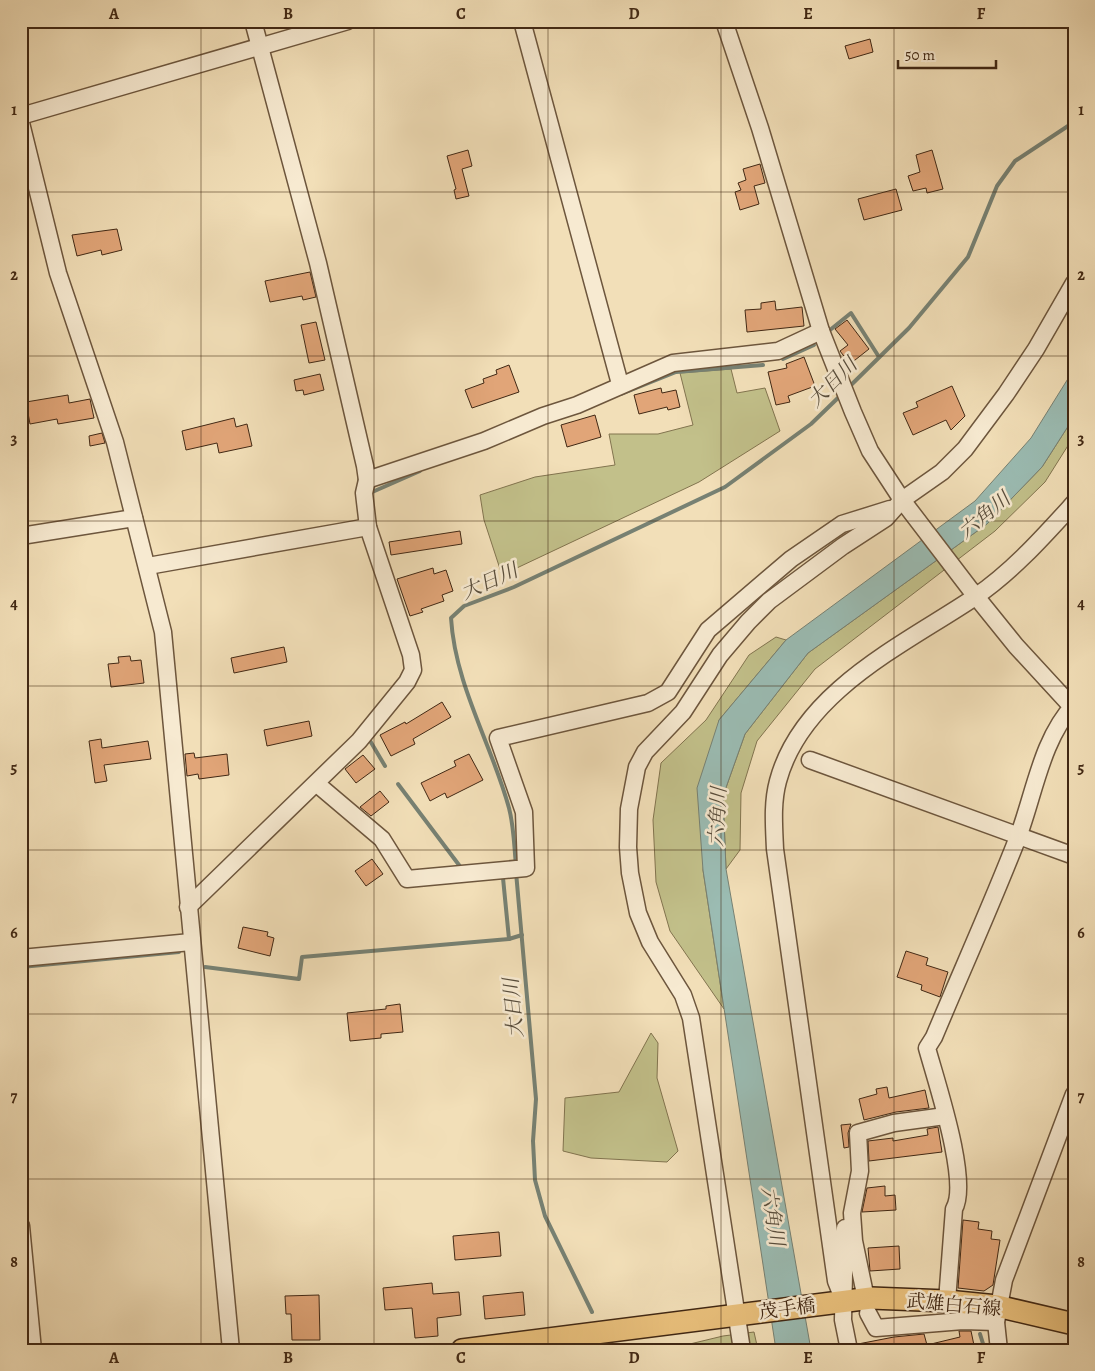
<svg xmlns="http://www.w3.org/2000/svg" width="1095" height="1371" font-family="Alegreya,'Noto Serif JP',serif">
	<rect width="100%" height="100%" fill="#f2dfb8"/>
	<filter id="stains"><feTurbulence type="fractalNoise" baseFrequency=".004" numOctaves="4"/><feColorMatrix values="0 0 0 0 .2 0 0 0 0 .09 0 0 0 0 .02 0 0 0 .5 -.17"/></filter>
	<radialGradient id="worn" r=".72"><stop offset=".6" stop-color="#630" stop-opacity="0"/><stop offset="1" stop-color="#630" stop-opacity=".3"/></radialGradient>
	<g fill="#c2c08a" stroke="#82744f">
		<polygon points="731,369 737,393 765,388 780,431 699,482 502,575 484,520 480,495 535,477 615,465 609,434 658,434 693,425 680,373"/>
		<polygon points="1074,417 1074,436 1045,482 995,531 815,669 757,741 741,793 740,850 726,869 723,796 745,734 808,653 987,524 1042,467"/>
		<polygon points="776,637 786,640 719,720 703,870 724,1009 670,931 656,882 653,820 661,763 706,720 749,655"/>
		<polygon points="651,1033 658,1043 657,1078 678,1151 667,1162 591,1158 563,1151 565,1098 619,1092"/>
		<polygon points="754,1332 758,1350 665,1350 723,1336"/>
	</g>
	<polygon fill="#9bbcb3" stroke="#778173" points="1074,369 1074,417 1042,467 987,524 808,653 745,734 723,796 726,869 811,1350 776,1350 703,870 697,788 719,720 786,640 975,501 1031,438"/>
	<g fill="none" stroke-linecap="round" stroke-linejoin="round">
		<g stroke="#778173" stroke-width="4">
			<polyline points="830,330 851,313 879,357"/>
			<polyline points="783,359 814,345"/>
			<polyline points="848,388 909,328 968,257 997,186 1015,161 1074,122"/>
			<polyline points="621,394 676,372 763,365"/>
			<polyline points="370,493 420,471"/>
			<polyline points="369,739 385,766"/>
			<polyline points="398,784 462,869"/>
			<path d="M516,865C514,846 514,827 509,808C492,745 455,685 451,618L464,606L514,587L725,487L811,424L841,395"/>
			<polyline points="516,872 536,1099 533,1141 535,1180 545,1216 592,1312"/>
			<polyline points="503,878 509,939"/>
			<polyline points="21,967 179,952"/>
			<polyline points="205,967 299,979 302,957 509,939 522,935"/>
			<polyline points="980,1334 985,1350"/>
			<polyline points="611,1347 613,1350"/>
		</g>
	</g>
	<g fill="#e1a578" stroke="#412814">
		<polygon points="870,39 873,52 849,59 845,46"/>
		<polygon points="468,150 472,166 462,169 469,196 456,199 454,190 456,189 447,156"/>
		<polygon points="932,150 943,189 927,193 926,188 913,191 908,176 920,172 916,155"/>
		<polygon points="760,164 765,183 754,186 759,204 740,210 735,192 741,190 738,183 746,180 743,169"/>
		<polygon points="896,189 902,210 864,220 858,199"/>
		<polygon points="117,229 122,250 102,255 101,250 77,256 72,235"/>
		<polygon points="310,272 316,297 303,300 302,296 270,302 265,281"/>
		<polygon points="775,301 776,310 802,307 804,326 747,332 745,310 761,309 761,303"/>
		<polygon points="847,320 869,349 850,364 840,351 848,345 835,329"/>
		<polygon points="316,322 325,360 309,363 301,325"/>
		<polygon points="804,357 815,386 788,396 790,402 776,405 768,372 787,368 786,364"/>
		<polygon points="509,365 519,392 472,408 465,390 484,383 483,379 497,374 496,370"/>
		<polygon points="320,374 324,390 304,395 303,390 296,391 294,380"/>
		<polygon points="952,386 965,416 951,430 946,420 913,435 903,413 918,407 916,402"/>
		<polygon points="661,388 662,393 676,390 680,407 668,410 667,407 639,414 634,395"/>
		<polygon points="68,395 69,403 90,399 94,418 58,424 57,419 30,424 26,402"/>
		<polygon points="595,415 601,437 567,447 561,425"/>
		<polygon points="234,418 236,427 247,424 252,446 219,453 217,443 186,450 182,431"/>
		<polygon points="102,433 105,443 90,446 89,436"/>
		<polygon points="460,531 462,544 391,555 389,542"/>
		<polygon points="433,568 434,574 446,570 453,591 442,595 444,601 421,609 423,612 410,616 397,579"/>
		<polygon points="284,647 287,662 234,673 231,658"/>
		<polygon points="130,656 131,661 141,660 144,683 111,687 108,664 119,663 118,657"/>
		<polygon points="442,702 451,717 413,739 415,744 391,756 380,735 405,722 406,724"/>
		<polygon points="309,721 312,736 267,746 264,730"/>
		<polygon points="101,739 102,748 148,741 151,759 104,765 107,781 95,783 89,741"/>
		<polygon points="194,753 195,758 227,754 229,775 199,779 198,774 187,776 185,754"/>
		<polygon points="469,754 483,780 447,798 445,793 430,801 421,783 456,766 454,761"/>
		<polygon points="363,755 375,769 356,783 345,769"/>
		<polygon points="380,791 389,802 371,816 360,807"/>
		<polygon points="372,859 383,874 366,886 355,871"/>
		<polygon points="243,927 268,932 267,936 274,938 270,956 238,948"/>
		<polygon points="906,951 928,958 926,965 948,972 940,997 921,990 922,985 897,977"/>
		<polygon points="400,1004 403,1032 381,1034 381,1038 350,1041 347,1013 386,1009 386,1006"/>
		<polygon points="887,1087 889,1098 925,1090 929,1108 896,1112 864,1120 859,1099 877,1094 876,1089"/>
		<polygon points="851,1124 848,1133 849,1147 844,1148 841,1125"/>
		<polygon points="938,1127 942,1152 869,1161 868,1141 893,1138 893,1141 928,1135 927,1129"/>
		<polygon points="885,1186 885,1196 895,1195 896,1210 862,1212 867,1188"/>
		<polygon points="963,1220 979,1222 978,1229 992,1231 991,1239 1000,1240 993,1285 984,1291 958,1288"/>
		<polygon points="499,1232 501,1256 455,1260 453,1236"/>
		<polygon points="899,1246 900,1269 870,1271 868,1248"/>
		<polygon points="432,1283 433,1294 459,1292 461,1315 437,1318 438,1336 415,1338 412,1308 385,1310 383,1288"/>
		<polygon points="523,1292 525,1315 485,1319 483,1296"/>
		<polygon points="319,1295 320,1340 292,1340 291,1314 286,1314 285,1296"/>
		<polygon points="959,1331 971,1331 975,1350 859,1350 858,1344 894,1337 924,1334 927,1345 960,1337"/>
	</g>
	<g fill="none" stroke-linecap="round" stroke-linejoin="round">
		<defs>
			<g id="minor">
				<polyline points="522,21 620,384"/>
				<polyline points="724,21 760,128 821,331 853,412 870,451 902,500 970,589 1016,646 1074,709"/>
				<polyline points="21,116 348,21"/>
				<polyline points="21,123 58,273 115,442 163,632 231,1350"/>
				<polyline points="367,480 484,441 543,416 577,405 673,363 778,351 821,331"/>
				<polyline points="21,536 134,518"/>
				<polyline points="148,566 368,527"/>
				<polyline points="810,760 1074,856"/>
				<polyline points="317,784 382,839 407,879 526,868 524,812 498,738 648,703 668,692 708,630 791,559 842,524 890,509"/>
				<polyline points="188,907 359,741 407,682 413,670 411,655 368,527 364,493 367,480 365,466 318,263 253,21"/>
				<polyline points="21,958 191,942"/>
				<polyline points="21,1226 33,1350"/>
				<polyline points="845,1228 843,1320 849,1350"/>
				<polyline points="864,1289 854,1241 852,1213 860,1171 858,1133 894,1123 945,1116"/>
				<path d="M844,1301L836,1281L775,849C774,826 772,803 778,781C802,691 905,644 975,597C1013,571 1044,536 1074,503"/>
				<path d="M947,1301L954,1209C970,1182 936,1081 927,1048L934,1037C962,970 992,904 1018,837C1034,795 1042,738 1074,705"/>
				<polyline points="868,1313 876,1328 963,1321 996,1322"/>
				<polyline points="583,1336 586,1350"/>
				<polyline points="742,1350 691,1018 683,995 650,942 638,913 630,873 628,847 629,809 637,767 645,752 683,712 720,655 748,622 769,601 843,546 886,518 902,500 942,472 965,449 1006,394 1036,349 1074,283"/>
				<polyline points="999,1350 996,1322 1004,1280 1074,1094"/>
			</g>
			<polyline id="major" points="462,1350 871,1298 947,1301 997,1306 1074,1324"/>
		</defs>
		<use href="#minor" stroke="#6d563d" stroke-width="19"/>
		<use href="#major" stroke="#412814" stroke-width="24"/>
		<use href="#minor" stroke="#f7ead1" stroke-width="16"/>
		<use href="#major" stroke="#e9c07c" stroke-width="21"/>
	</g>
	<path fill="none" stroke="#412814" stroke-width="1" stroke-opacity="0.55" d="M201,21V1350M374,21V1350M548,21V1350M721,21V1350M894,21V1350M21,192H1074M21,356H1074M21,521H1074M21,686H1074M21,850H1074M21,1014H1074M21,1179H1074"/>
	<g text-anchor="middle" stroke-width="5" stroke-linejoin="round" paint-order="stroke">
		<g font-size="19" fill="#412814" stroke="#f7ead1">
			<text transform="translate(954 1304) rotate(5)" y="7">武雄白石線</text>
			<text transform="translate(787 1308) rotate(-7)" y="7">茂手橋</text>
		</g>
		<g font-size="20" font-style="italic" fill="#584d3c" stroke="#f7ead1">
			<text transform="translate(832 382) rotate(-45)" y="7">大日川</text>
			<text transform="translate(984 515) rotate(-40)" y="7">六角川</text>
			<text transform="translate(489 581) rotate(-24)" y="7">大日川</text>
			<text transform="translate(717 817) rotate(-87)" y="7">六角川</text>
			<text transform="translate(513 1008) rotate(-95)" y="7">大日川</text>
			<text transform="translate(773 1216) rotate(81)" y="7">六角川</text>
		</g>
	</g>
	<rect width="1095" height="1371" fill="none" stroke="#f2dfb8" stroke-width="55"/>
	<path d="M898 60v8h98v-8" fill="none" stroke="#412814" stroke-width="2.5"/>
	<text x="905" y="60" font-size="15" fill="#412814" stroke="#f7ead1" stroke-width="4" paint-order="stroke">50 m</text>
	<rect x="28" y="28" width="1040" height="1316" fill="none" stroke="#412814" stroke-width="2"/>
	<g font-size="16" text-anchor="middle" font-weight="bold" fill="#412814">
		<text x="114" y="19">A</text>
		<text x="288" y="19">B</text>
		<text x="461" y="19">C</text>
		<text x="634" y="19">D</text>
		<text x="808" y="19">E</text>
		<text x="981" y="19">F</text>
		<text x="14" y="115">1</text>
		<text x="1081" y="115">1</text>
		<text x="14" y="280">2</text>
		<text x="1081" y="280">2</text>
		<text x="14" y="444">3</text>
		<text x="1081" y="444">3</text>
		<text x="14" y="609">4</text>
		<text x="1081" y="609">4</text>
		<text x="14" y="773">5</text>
		<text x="1081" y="773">5</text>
		<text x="14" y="938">6</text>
		<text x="1081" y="938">6</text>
		<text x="14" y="1102">7</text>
		<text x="1081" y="1102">7</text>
		<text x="14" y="1267">8</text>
		<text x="1081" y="1267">8</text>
		<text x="114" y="1363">A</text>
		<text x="288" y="1363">B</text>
		<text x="461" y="1363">C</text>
		<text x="634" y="1363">D</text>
		<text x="808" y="1363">E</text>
		<text x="981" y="1363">F</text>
	</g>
	<rect width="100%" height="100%" filter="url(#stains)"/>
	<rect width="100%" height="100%" fill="url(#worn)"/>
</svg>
